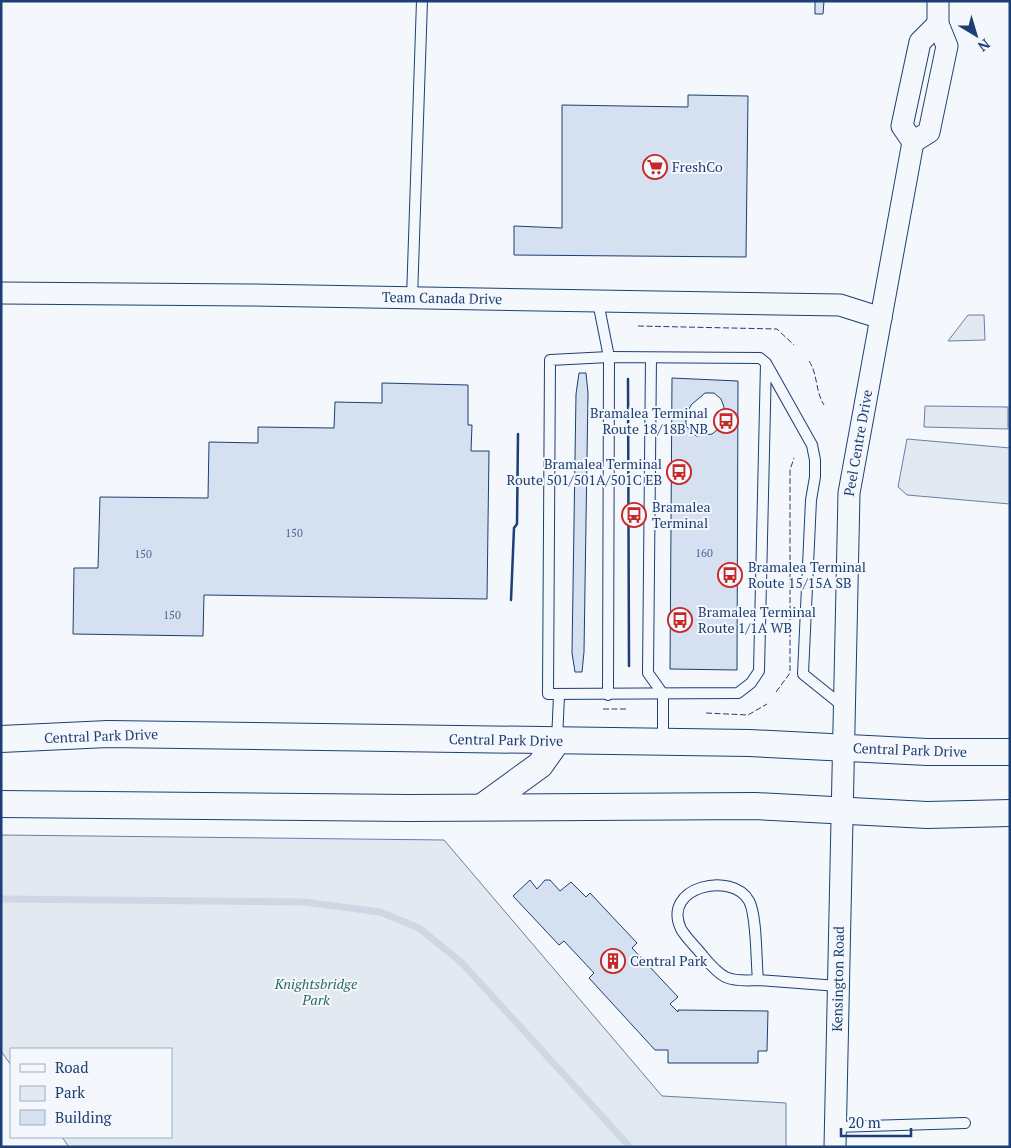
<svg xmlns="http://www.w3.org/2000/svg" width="1011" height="1148" font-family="'PT Serif',serif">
	<rect width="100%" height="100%" fill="#f4f7fb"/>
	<g fill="#e3e9f0" stroke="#687fa3">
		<polygon points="968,315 984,315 985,340 948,341"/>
		<polygon points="925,406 1008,407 1008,429 924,427"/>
		<polygon points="907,439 1010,448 1010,504 907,495 898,487"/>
		<polygon points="1,835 444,840 662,1096 786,1103 786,1147 69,1147 62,1137 171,1137 171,1049 11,1049 11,1065 1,1051"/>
	</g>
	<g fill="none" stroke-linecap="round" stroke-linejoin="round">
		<polyline stroke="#cfd7e4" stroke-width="7" points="1,899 304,902 380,912 419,928 462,963 630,1147"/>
	</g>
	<g fill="#d5e0f0" stroke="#1d3f73" fill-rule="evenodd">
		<polygon points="815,1 824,1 823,14 815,14"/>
		<polygon points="688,95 748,96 746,257 514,255 514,226 562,228 562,105 688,107"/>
		<polygon points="579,373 586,373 588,393 584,652 582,672 575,672 572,653 576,394"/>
		<path d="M672,378L738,381L737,670L670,669ZM705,393H714L721,399L724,407L723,418L717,430L712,434L696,436L686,426V416L691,405Z"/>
		<polygon points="382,383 468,385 468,425 472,425 471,451 489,451 487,599 204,595 203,636 73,634 74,568 98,568 100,497 208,498 209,442 258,443 258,427 334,428 335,402 382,403"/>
		<polygon points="530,880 537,889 545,880 550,880 560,891 571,882 586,897 590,893 637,943 632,948 678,997 670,1004 678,1012 678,1010 768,1011 767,1051 758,1051 758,1063 668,1063 668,1050 655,1050 589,978 594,973 564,941 559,945 513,896"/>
	</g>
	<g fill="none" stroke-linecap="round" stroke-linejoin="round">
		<defs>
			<g id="service">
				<polyline points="412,298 422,1"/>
				<polyline points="598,302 609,357 608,695"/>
				<polyline points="651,358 648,673 663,694 663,741"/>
				<polyline points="766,363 759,671 751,683 738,693 548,694 550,360 609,357 760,358 766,363 812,445 815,460 815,477 811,500 803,674 844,707"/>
				<polyline points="557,741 559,695"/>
				<path d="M758,980C728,982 722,979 703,956C696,947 686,938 681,929C661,886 733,871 749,901C757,915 756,962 758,980L838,986"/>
				<polyline points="835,1127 965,1123"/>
			</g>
			<g id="minor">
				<polyline points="913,142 929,132 947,46 938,24 938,1"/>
				<polyline points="1,293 249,295 840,305 881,318"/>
				<polyline points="835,1147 849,493 913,142 902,126 920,42 938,24"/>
			</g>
			<g id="tertiary">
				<polyline points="1,739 108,734 750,743 927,752 1010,752"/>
				<polyline points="1,804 409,808 755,806 927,815 1010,813"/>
				<polyline points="482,807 540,765 557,741"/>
			</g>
		</defs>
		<use href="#service" stroke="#1d3f73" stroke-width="12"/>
		<use href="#minor" stroke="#1d3f73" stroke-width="23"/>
		<use href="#tertiary" stroke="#1d3f73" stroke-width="28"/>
		<use href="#service" stroke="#f4f7fb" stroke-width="10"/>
		<use href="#minor" stroke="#f4f7fb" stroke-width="21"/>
		<use href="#tertiary" stroke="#f4f7fb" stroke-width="26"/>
		<g stroke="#1d3f73" stroke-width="1" stroke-dasharray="6 2.5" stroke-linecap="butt">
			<polyline points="638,326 777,329 794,345"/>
			<path d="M809,361C818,374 815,391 824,405"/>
			<polyline points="776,692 790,673 790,470 794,458"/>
			<polyline points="603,709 628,709"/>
			<polyline points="706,713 748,715 767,704"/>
		</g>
		<g stroke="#1d3f73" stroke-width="2.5">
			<polyline points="628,379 629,666"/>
			<polyline points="511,600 514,528 517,524 518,434"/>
		</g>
	</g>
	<defs>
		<symbol id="supermarket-ring" viewBox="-11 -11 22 22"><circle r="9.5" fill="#f4f7fb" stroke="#c62828" stroke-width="1.5"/><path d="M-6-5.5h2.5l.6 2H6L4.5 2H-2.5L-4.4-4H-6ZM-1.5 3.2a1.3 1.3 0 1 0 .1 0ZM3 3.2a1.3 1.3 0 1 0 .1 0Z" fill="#c62828"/></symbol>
		<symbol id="bus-ring" viewBox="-11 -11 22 22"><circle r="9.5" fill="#f4f7fb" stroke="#c62828" stroke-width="1.5"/><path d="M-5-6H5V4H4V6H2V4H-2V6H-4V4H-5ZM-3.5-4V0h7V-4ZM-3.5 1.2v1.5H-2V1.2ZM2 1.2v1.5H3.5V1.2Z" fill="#c62828"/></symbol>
		<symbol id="building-ring" viewBox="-11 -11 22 22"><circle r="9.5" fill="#f4f7fb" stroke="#c62828" stroke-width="1.5"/><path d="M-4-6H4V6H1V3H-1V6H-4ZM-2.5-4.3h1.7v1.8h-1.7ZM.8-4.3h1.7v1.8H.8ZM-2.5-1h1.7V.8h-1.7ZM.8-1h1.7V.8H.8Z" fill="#c62828"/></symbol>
	</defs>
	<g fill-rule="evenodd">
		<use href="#supermarket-ring" x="641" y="153" width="28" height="28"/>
		<use href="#bus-ring" x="712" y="407" width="28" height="28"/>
		<use href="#bus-ring" x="665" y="458" width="28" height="28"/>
		<use href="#bus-ring" x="620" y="501" width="28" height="28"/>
		<use href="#bus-ring" x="716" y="561" width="28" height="28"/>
		<use href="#bus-ring" x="666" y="606" width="28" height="28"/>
		<use href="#building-ring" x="599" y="947" width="28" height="28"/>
	</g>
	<g text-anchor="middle" stroke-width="4" stroke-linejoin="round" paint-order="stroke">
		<g font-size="11" fill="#4b6792">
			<text x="294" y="537">150</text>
			<text x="704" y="557">160</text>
			<text x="143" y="558">150</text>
			<text x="172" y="619">150</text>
		</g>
		<g font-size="14" fill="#1d3f73" stroke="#f4f7fb" text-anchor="start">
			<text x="672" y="172">FreshCo</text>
			<text x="708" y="418" text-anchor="end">Bramalea Terminal<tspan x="708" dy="16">Route 18/18B NB</tspan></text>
			<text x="662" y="469" text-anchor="end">Bramalea Terminal<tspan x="662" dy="16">Route 501/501A/501C EB</tspan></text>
			<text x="652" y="512">Bramalea<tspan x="652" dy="16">Terminal</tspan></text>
			<text x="748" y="572">Bramalea Terminal<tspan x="748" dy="16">Route 15/15A SB</tspan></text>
			<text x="698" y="617">Bramalea Terminal<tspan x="698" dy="16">Route 1/1A WB</tspan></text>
			<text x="630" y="966">Central Park</text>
		</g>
		<g font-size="14" fill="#1d3f73" stroke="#f4f7fb">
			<text transform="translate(442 298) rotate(1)" y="5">Team Canada Drive</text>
			<text transform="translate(858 443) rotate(-80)" y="5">Peel Centre Drive</text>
			<text transform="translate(101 736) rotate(-2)" y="5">Central Park Drive</text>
			<text transform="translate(506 740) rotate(1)" y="5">Central Park Drive</text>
			<text transform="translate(910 750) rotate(2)" y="5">Central Park Drive</text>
			<text transform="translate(838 979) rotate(-89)" y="5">Kensington Road</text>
		</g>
		<g font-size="14" font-style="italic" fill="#2c6c60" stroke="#f4f7fb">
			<text x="316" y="989">Knightsbridge<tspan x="316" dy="16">Park</tspan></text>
		</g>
	</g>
	<rect width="1011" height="1148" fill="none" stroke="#1d3f73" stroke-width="5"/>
	<rect x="10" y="1048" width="162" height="90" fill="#f4f7fb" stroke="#9eadc5"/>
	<rect x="20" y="1064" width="25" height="8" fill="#f4f7fb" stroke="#9eadc5"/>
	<text x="55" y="1073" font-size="15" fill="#1d3f73">Road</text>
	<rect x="20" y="1086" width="25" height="15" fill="#e3e9f0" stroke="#9eadc5"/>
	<text x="55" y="1098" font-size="15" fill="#1d3f73">Park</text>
	<rect x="20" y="1110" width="25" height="15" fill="#d5e0f0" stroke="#9eadc5"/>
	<text x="55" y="1123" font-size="15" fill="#1d3f73">Building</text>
	<g transform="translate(976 35) rotate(142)" stroke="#f4f7fb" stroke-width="4" paint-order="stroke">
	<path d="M0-4L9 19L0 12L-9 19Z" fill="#1d3f73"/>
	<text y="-8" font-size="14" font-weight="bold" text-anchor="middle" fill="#1d3f73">N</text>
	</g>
	<path d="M841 1128v8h70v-8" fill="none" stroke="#1d3f73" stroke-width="2.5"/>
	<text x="848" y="1128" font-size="15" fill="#1d3f73" stroke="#f4f7fb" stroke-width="4" paint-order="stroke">20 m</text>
</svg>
